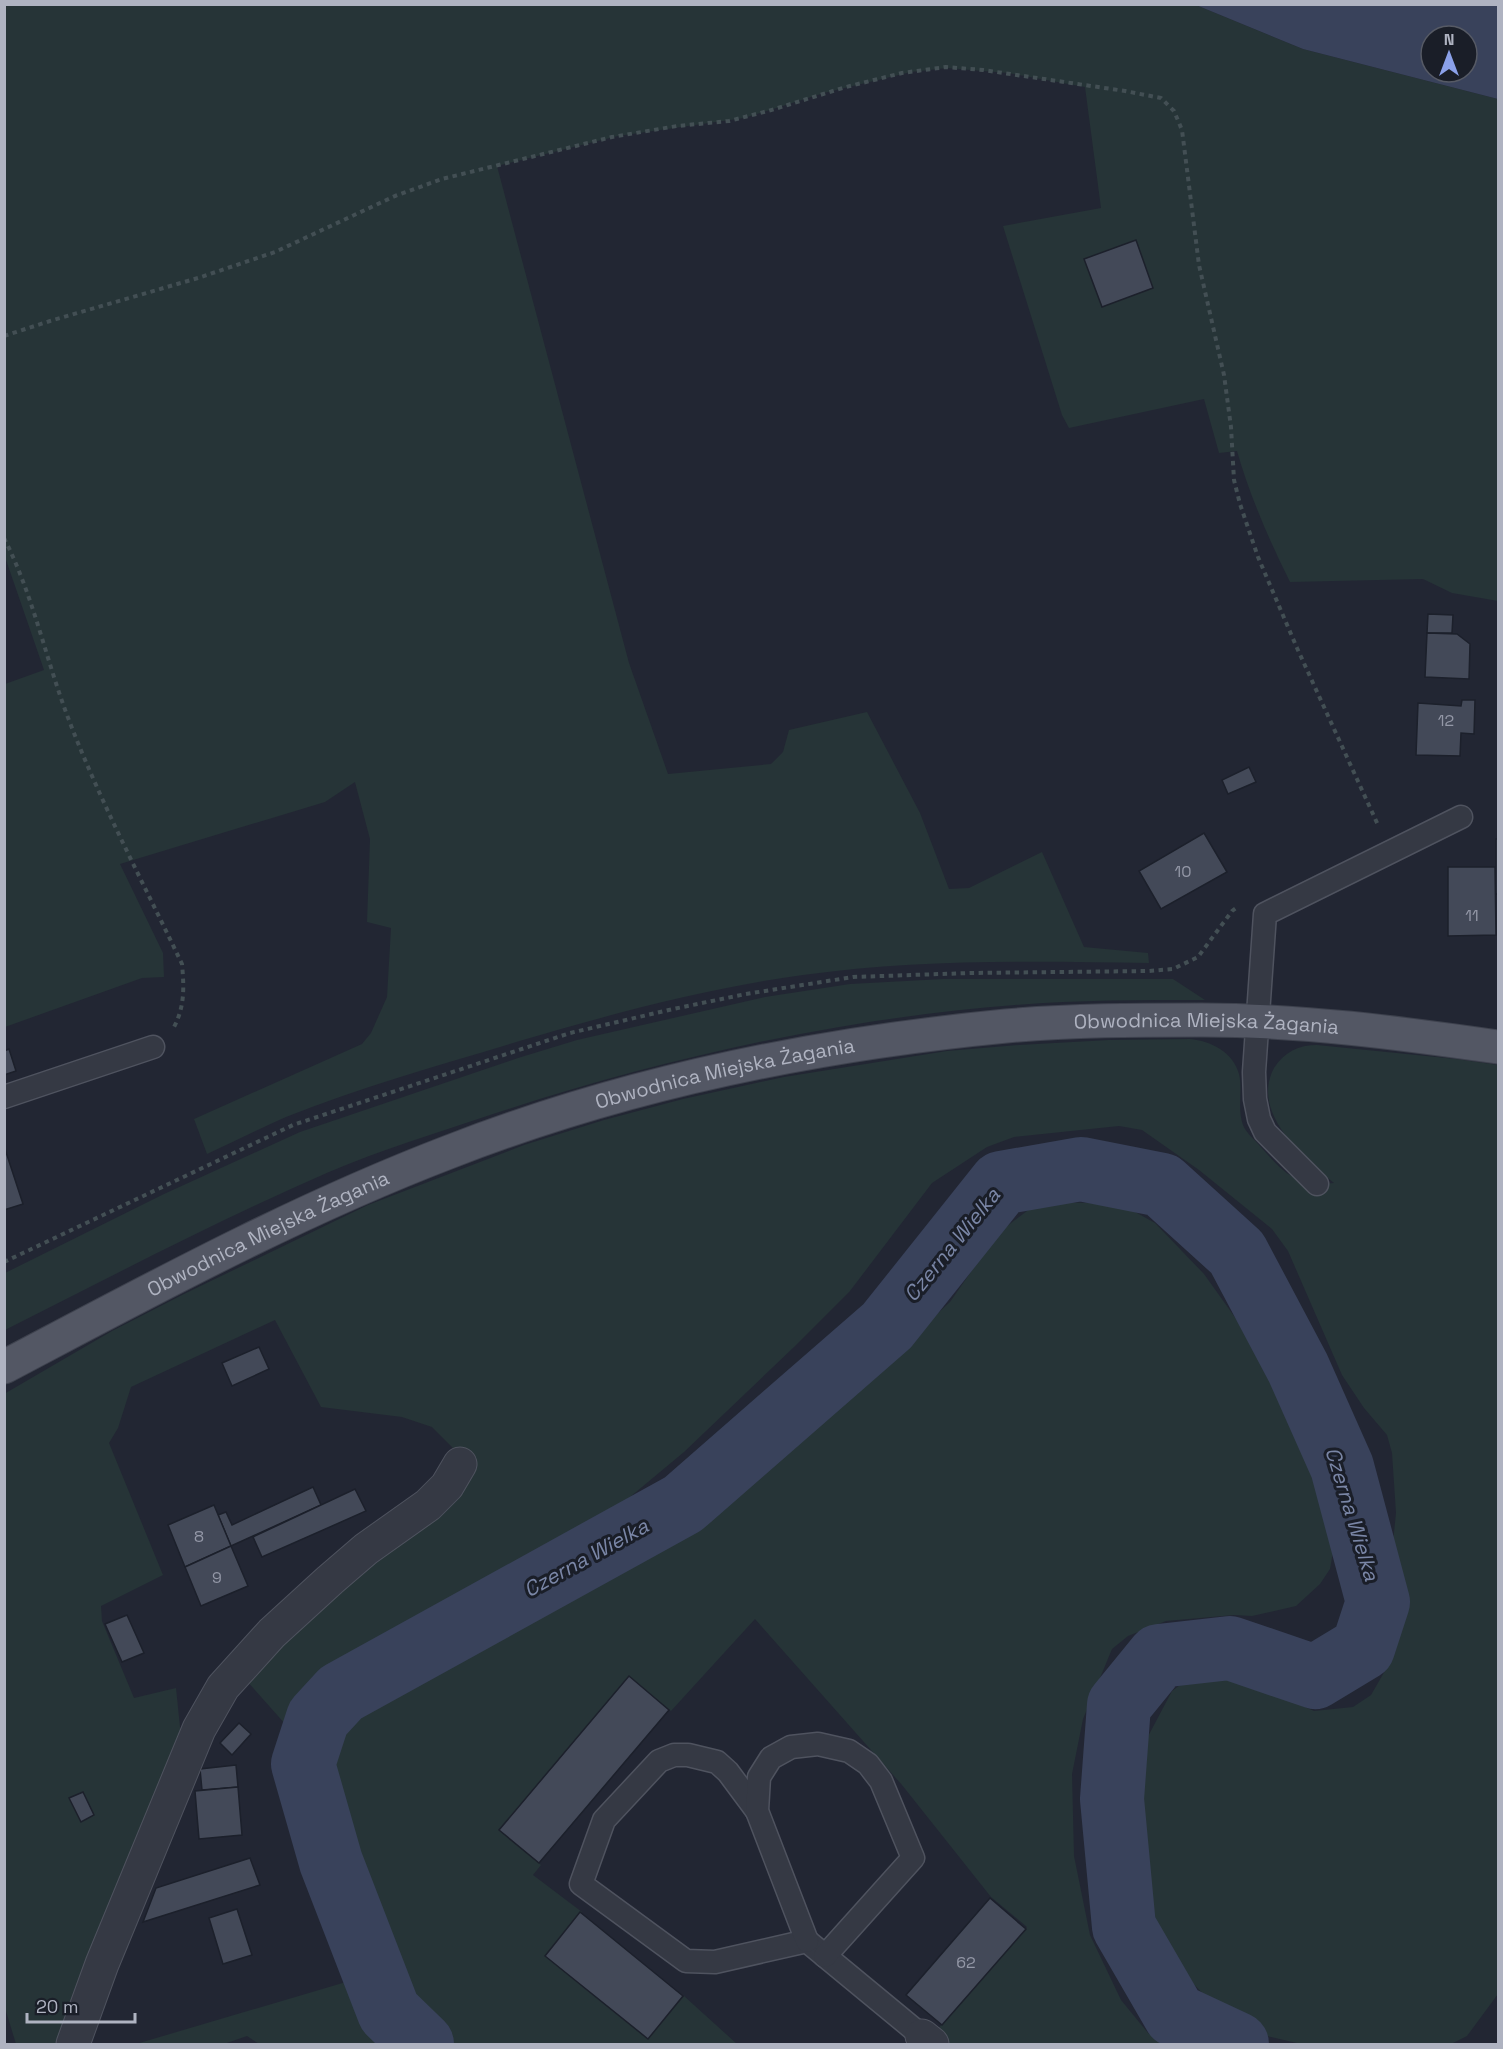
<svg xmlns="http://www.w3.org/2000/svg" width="1503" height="2049" font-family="'Space Grotesk',sans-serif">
	<rect width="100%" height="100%" fill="#222633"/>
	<g fill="#263437">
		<path d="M5,5H1196L1303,49L1498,99V601L1452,593L1423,579L1290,582C1269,540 1250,496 1237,451L1219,453L1204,399L1069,428L1062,415L1003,226L1101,208L1085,87L1008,73L947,68L911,72L824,93L744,118L618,136L497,166L629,663L668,774L771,764L783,752L789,730L867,712L920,813L949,889L969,888L1042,852L1084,947L1148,953L1149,963C1033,961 917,959 803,975C708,988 615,1013 523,1040C444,1064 363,1086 286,1117C259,1129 233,1142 207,1154L194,1119L362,1044L371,1033L387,997L391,928L367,922L370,839L355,782L325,802L120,864L163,953L164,977L142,978L5,1027V684L44,670L5,557Z"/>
		<path d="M943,979H1173L1205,1000C1141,1000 1078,1000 1015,1005C836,1019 660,1059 490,1115C436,1133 381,1150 329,1172C219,1220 112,1276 5,1330V1273L164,1194L300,1132L518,1058L577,1040L765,997L850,984Z"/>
		<path d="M1190,1039C1211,1041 1233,1052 1239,1074C1243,1090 1237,1109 1243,1125C1246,1133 1255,1140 1260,1146C1284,1173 1296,1187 1334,1183C1304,1158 1250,1113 1274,1068C1284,1052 1299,1045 1317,1045L1456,1059L1498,1065V1994L1467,2036L1451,2044H1301L1258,2034L1221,2012L1168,1958L1145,1909L1137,1826L1144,1744L1172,1691L1187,1680L1215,1674L1267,1690L1314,1711L1353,1707L1371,1695L1390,1662L1398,1594L1392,1552L1396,1513L1392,1453L1387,1435L1364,1408L1342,1375L1288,1251L1272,1229L1199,1170L1142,1130L1119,1126L1014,1137L987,1147L932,1183L850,1291L794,1347L684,1452L630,1497L570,1539L338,1665L298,1708L286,1725L238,1671L409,1521L455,1450L432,1427L402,1417L321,1407L275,1320L131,1387L118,1428L109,1443L163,1575L101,1606L102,1621L134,1698L176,1688L182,1746L61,2044H16L5,2008L4,1394L112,1331L184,1294L368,1205L524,1145L604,1120L683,1099L784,1077L947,1051L1019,1045L1109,1040Z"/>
		<polygon points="1052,1202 1090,1203 1128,1208 1155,1223 1204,1274 1259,1351 1317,1467 1335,1520 1335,1540 1330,1569 1320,1584 1296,1606 1252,1616 1234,1615 1166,1621 1128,1636 1112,1649 1083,1719 1072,1774 1074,1856 1090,1935 1121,2000 1148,2033 1164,2044 951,2044 936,2031 1027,1927 991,1897 902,1785 755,1619 671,1711 629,1677 499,1830 541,1865 533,1875 582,1912 545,1956 648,2038 684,1996 737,2044 449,2044 431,2029 380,1945 356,1876 358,1853 334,1781 333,1745 349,1714 378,1694 433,1670 627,1565 708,1511 801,1439 950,1302 998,1233 1031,1208"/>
		<polygon points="346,1982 379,2044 259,2044 247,2036 224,2044 136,2044"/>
	</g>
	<path fill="#39425b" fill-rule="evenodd" d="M1196,5H1498V99L1303,49ZM1431,36H1467V72H1431Z"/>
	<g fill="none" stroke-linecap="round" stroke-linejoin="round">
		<polyline stroke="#39425b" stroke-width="64" points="422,2044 389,2012 331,1862 303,1764 318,1718 341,1693 683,1504 887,1326 1001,1183 1081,1169 1162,1185 1237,1253 1298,1368 1342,1467 1378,1602 1363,1648 1315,1677 1230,1648 1159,1656 1119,1705 1112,1799 1124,1927 1175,2015 1237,2044"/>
	</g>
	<g fill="#434958" stroke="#1c202b" stroke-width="1.5">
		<polygon points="1136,240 1153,288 1102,307 1084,259"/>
		<polygon points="1428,614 1453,615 1452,633 1427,633"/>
		<polygon points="1427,633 1457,634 1470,644 1469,679 1425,677"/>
		<polygon points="1462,700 1475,700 1474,734 1461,733 1460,756 1416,755 1418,703 1461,706"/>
		<polygon points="1249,767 1256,782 1228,794 1222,780"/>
		<polygon points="1204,833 1227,872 1161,909 1139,871"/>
		<rect x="1496" y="839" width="2" height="55"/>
		<polygon points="1448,867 1495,867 1496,935 1448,936"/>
		<polygon points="9,1049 16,1071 4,1075 4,1051"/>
		<polygon points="4,1146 23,1204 4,1210"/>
		<polygon points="259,1347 269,1369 232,1386 222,1363"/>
		<polygon points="313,1487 321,1505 231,1546 218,1515 226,1512 232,1525"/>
		<polygon points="355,1489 366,1511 262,1557 253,1537"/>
		<polygon points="214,1505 231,1546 185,1567 168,1525"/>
		<polygon points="231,1546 248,1586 201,1606 185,1567"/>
		<polygon points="127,1615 144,1653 122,1662 105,1624"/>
		<polygon points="629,1676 669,1710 539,1863 499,1830"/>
		<polygon points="239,1723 251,1734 232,1755 220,1743"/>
		<polygon points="236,1765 238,1787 202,1790 200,1769"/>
		<polygon points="238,1787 242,1835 199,1839 195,1791"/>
		<polygon points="83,1792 94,1815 81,1822 69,1798"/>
		<polygon points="250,1858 260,1885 143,1922 156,1888"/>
		<polygon points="990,1898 1026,1929 942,2025 906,1995"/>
		<polygon points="237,1909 252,1955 223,1964 209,1918"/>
		<polygon points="580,1912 683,1996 648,2039 545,1956"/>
	</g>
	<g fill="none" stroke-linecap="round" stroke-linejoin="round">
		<defs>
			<g id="lane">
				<polyline points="4,1097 153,1047"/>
				<polyline points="1317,1184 1265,1132 1259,1119 1255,1099 1254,1072 1265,914 1461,817"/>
				<polyline points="757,1811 728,1772 717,1762 688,1755 674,1755 659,1761 604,1820 581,1884 686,1961 715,1962 807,1941 922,2036"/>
				<polyline points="807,1941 757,1811 759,1777 771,1758 791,1747 818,1744 849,1751 868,1764 881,1781 913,1858 825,1956"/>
			</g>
			<g id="street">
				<polyline points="922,2036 932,2044"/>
				<polyline points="73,2044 102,1964 199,1729 223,1687 272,1633 330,1580 366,1549 428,1505 447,1486 460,1464"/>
			</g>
			<g id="primary">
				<path id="s1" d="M4,1367C150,1290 295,1211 449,1152C626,1083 817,1044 1006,1026C1071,1020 1137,1020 1202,1020C1301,1020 1400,1033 1498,1047"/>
			</g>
		</defs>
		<use href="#lane" stroke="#4f535f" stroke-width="25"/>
		<use href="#street" stroke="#4f535f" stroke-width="35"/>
		<use href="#primary" stroke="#3e424e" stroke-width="35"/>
		<g stroke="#434f54" stroke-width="4" stroke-dasharray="4.5 4.5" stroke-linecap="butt">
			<polyline points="4,336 50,321 198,278 275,252 395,196 442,179 612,137 677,126 729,121 768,111 846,87 902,73 946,67 983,70 1125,91 1161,98 1174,111 1182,130 1199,265 1224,375 1231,427 1234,480 1240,504 1258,557 1297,648 1378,825"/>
			<path d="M4,538C33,595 45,656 67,715C99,800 143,882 182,964C184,987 185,1006 174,1027"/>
			<polyline points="4,1262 293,1125 570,1033 673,1009 746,994 853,977 970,973 1149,971 1173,969 1198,957 1232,911 1236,908"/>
		</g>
		<use href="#lane" stroke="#353944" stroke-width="22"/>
		<use href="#street" stroke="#353944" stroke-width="33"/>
		<use href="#primary" stroke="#535764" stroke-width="33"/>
	</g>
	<g text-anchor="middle" stroke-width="6" stroke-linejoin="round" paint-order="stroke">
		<g font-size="16" fill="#9498a7">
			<text x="1446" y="726">12</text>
			<text x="1183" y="877">10</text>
			<text x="1472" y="921">11</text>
			<text x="199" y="1542">8</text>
			<text x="217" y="1583">9</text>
			<text x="966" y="1968">62</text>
		</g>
		<g font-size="20" fill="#afb3c1" stroke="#1a1e28">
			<text dy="7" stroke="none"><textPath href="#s1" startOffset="1268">Obwodnica Miejska Żagania</textPath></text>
			<text dy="7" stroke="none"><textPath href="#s1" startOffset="782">Obwodnica Miejska Żagania</textPath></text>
			<text dy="7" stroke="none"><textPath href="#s1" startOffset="296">Obwodnica Miejska Żagania</textPath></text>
		</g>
		<g font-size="21" font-style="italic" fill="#7a86a6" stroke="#1a1e28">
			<text transform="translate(952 1245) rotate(-51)" y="7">Czerna Wielka</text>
			<text transform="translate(1352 1514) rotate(73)" y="7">Czerna Wielka</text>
			<text transform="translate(586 1558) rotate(-29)" y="7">Czerna Wielka</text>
		</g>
	</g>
	<rect width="1503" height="2049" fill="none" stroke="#afb3c1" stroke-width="12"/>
	<g transform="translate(1449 54)"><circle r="28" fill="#1a1e28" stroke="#565a65" stroke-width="1.5"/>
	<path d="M0-4.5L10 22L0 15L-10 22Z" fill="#8ba1ea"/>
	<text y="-9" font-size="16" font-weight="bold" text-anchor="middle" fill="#afb3c1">N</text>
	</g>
	<path d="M27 2013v9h108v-9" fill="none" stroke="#afb3c1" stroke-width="3"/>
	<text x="36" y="2013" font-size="18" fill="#afb3c1" stroke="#1a1e28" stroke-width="4.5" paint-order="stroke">20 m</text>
</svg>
